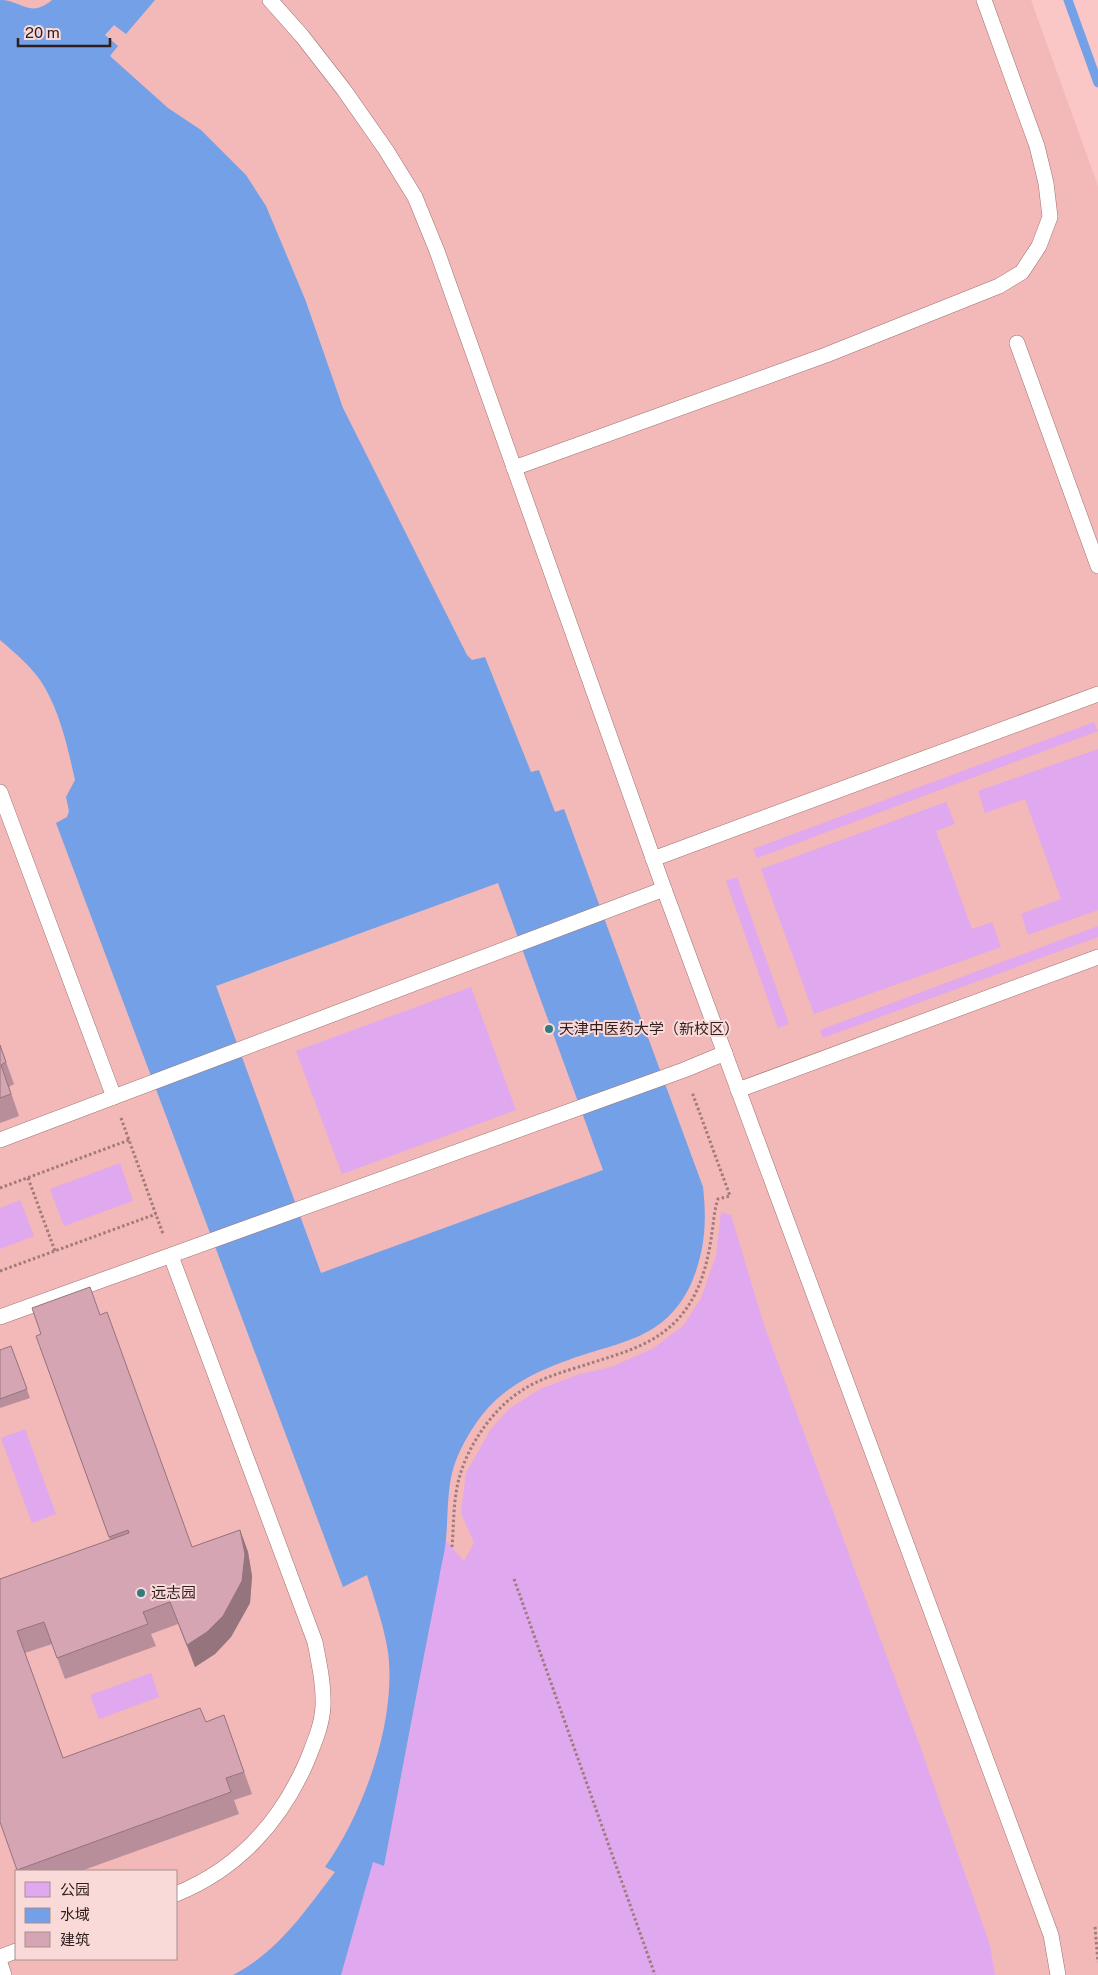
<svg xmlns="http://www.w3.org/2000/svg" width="1098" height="1975" font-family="'Public Sans','Noto Sans SC',sans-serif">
	<rect width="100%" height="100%" fill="#fbc7c6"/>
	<path fill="#f3b8b8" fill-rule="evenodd" d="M0,0H1031L1098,186V1975H0ZM16,1871H176V1959H16Z"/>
	<g fill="#e0a8ee">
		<polygon points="1094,722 1098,731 757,858 753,849"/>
		<polygon points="1098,749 1098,910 1028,935 1021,914 1061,899 1025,799 985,813 978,791"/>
		<polygon points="946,802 955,824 936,831 972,929 992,922 1001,947 814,1014 761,869"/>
		<polygon points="737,877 789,1024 778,1028 726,881"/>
		<polygon points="1098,926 1098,937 823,1038 820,1030"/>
		<polygon points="471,987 516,1110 342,1174 296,1051"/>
		<polygon points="120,1163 133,1201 64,1226 50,1189"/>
		<polygon points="20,1200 34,1236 0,1249 0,1208"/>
		<polygon points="721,1212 731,1215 764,1325 920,1746 990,1945 995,1975 341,1975 373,1861 384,1866 446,1541 464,1561 474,1543 461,1513 466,1473 491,1429 509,1409 540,1389 580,1374 611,1367 652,1349 683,1326 701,1298 716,1256"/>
		<polygon points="25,1429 56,1514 32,1523 1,1438"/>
		<polygon points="151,1673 159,1697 99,1719 90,1695"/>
	</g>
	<path fill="#73a0e7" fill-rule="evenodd" d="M0,0C22,0 29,19 52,0H155L126,34L114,25L105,35L118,46L110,56L168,108L201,130L246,175L266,206L305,299L343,408L467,655L472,660L485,657L531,772L539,770L555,812L564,809L703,1187C707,1222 705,1251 691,1284C665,1339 622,1341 571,1359C537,1371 505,1386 482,1415C469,1432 457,1453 452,1473C447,1494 448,1518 446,1539C445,1552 441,1566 439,1579C420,1675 402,1771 384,1866L373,1862L341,1975H233C278,1952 305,1911 335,1872L325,1867C364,1812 397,1720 388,1652C384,1626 375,1601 367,1575L343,1587L56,823L67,817L69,811L66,797L75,780C68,749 61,716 45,688C35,669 16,654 0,640ZM498,883L603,1170L321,1273L216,986Z"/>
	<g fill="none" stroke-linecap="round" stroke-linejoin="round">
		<polyline stroke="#73a0e7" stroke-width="9" points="1068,0 1098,83"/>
		<defs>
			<g id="lane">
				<polyline points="270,0 302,36 344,90 386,150 415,197 437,251 664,889 1051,1935 1058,1975"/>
				<polyline points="1017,343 1098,566"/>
				<polyline points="514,468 826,355 999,286 1022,272 1039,246 1050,217 1046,183 1037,146 984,0"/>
				<polyline points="0,792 114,1097"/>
				<polyline points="653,859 1098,694"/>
				<polyline points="738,1090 1098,957"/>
				<polyline points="0,1140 664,889"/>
				<path d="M171,1256L315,1642C319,1663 324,1685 323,1706C322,1726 314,1743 307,1761C281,1821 238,1869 176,1894"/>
				<polyline points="0,1317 684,1070 725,1053"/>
				<polyline points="0,1957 16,1951"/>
				<polyline points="0,1963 4,1975"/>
			</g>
		</defs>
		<use href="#lane" stroke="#a07171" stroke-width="16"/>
		<g stroke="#a07b7b" stroke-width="3" stroke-dasharray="2.5 2.5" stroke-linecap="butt">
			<polyline points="121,1118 163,1234"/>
			<polyline points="28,1178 55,1251"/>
			<polyline points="0,1188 129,1140"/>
			<polyline points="0,1271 156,1214"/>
			<path d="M452,1547C454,1523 453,1498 460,1475C469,1444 493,1409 521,1391C540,1378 566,1371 588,1364C621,1353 653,1346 678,1319C700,1295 708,1263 712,1232C714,1221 714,1210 718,1199L730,1196L692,1092"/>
			<polyline points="514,1579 655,1975"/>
			<polyline points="1095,1927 1098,1962"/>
		</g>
		<use href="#lane" stroke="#fff" stroke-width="15"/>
	</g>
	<g fill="#b78e9a">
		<polygon points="0,1045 14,1084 9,1087 19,1116 0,1123"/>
		<polygon points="100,1315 192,1547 240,1530 248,1552 252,1576 250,1603 231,1637 215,1654 195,1667 178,1624 151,1634 156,1646 65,1679 52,1644 25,1653 63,1758 206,1722 224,1715 252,1794 234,1800 239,1814 81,1871 18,1871 0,1822 0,1579 110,1540 36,1336"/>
		<polygon points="11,1346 30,1398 0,1408 0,1350"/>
	</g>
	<polygon fill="#95747d" points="240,1530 248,1552 252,1576 250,1603 231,1637 215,1654 195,1667 187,1645"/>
	<g fill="#d5a5b3" stroke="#95747d">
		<polygon points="0,1045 6,1062 1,1065 11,1094 0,1098"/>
		<polygon points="90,1287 100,1315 107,1312 192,1547 240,1530 245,1554 242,1581 223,1616 207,1632 187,1645 170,1602 143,1612 148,1624 57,1658 44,1622 17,1631 63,1758 200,1708 206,1722 224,1715 244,1772 226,1778 231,1792 17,1870 0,1822 0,1579 129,1533 128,1530 109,1537 36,1336 41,1334 32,1308"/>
		<polygon points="11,1346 27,1389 0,1399 0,1350"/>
	</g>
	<g fill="#327b7e" stroke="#fadad9" stroke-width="2">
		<circle cx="549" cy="1029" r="5"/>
		<circle cx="141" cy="1593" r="5"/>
	</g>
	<g text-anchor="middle" stroke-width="4" stroke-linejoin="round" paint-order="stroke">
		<g font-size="15" fill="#301d1d" stroke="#fadad9" text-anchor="start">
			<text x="559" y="1034">天津中医药大学（新校区）</text>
			<text x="151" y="1598">远志园</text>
		</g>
	</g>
	<rect x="15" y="1870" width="162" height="90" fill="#fadad9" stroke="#a98e8e"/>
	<rect x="25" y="1882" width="25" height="15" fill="#e0a8ee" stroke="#a98e8e"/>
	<text x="60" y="1895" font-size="15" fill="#301d1d">公园</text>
	<rect x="25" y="1908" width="25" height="15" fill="#73a0e7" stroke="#a98e8e"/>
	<text x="60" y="1920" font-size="15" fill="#301d1d">水域</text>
	<rect x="25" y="1932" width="25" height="15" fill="#d5a5b3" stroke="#a98e8e"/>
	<text x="60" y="1945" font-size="15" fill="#301d1d">建筑</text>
	<path d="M18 38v8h92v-8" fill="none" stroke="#301d1d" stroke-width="2.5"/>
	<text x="25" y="38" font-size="15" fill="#301d1d" stroke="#fadad9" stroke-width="4" paint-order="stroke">20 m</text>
</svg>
